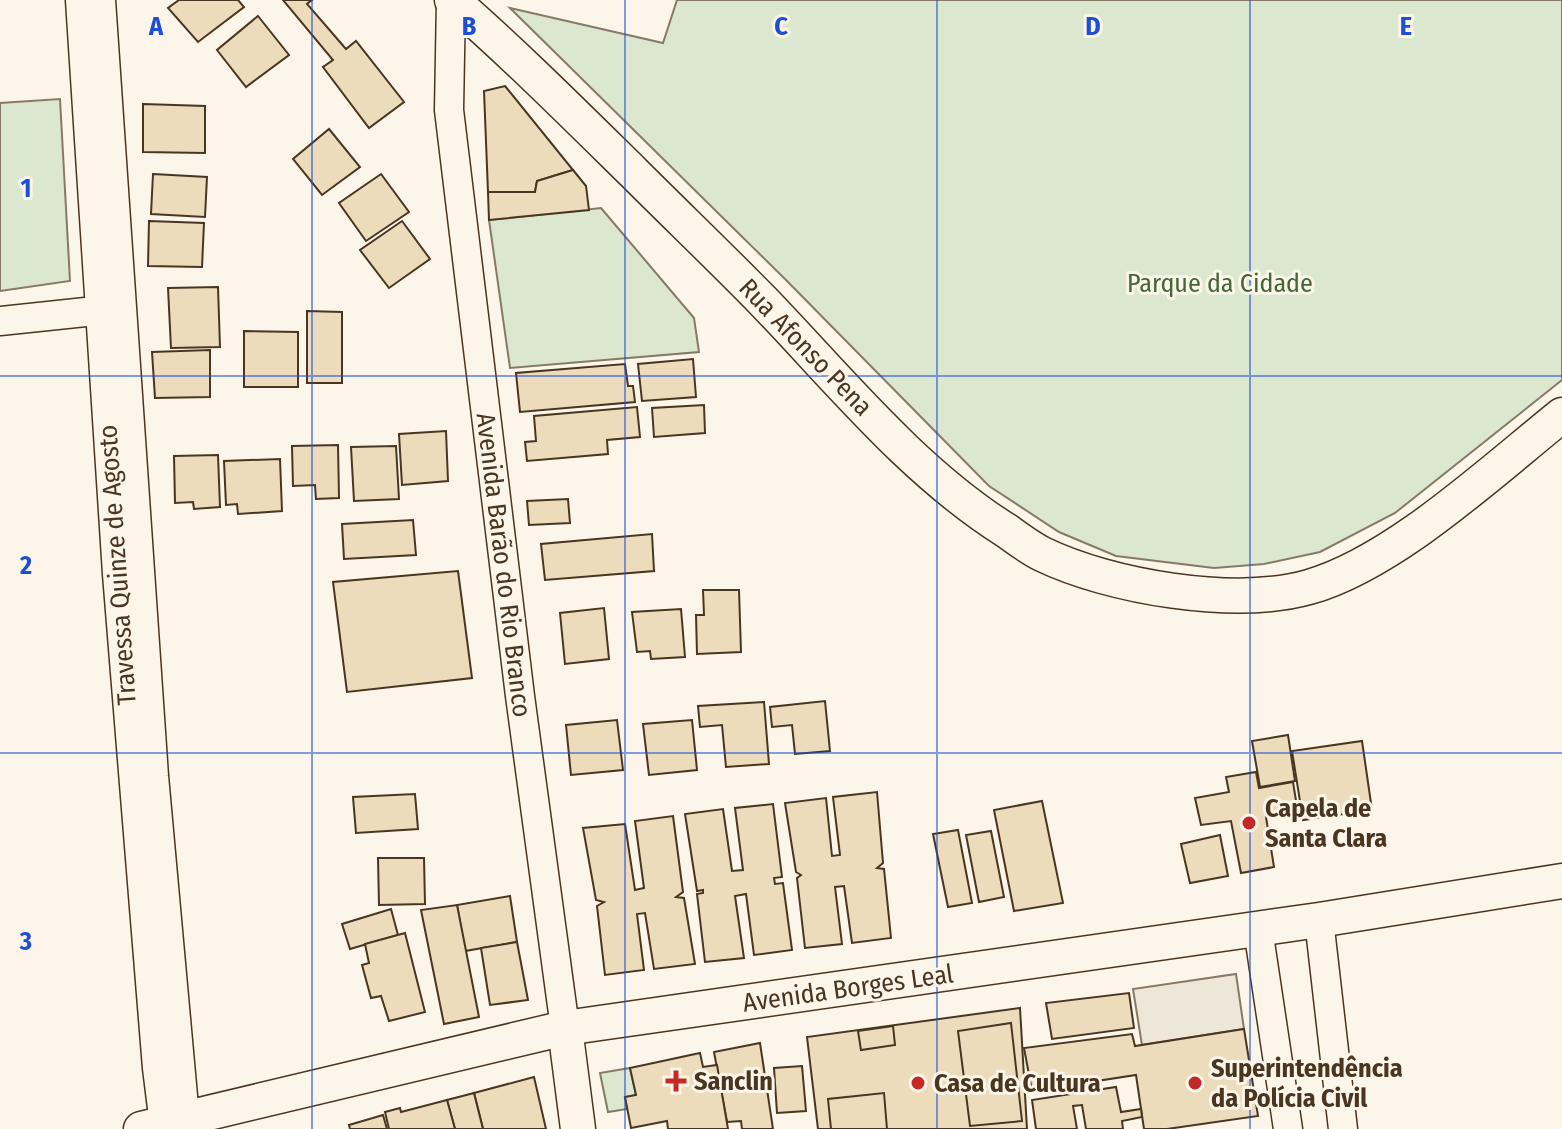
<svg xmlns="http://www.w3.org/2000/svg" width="1562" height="1129" font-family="'Fira Sans Condensed',sans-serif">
	<rect width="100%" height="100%" fill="#fbf6e9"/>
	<g fill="#dce7d0" stroke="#887966" stroke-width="2">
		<polygon points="677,0 1562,0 1562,380 1395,513 1320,552 1264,564 1214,568 1116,556 1059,532 989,486 785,279 510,8 663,43"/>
		<polygon points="60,99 70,281 0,291 0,103"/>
		<polygon points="601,208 694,318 699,352 510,368 489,220"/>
		<polygon points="630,1068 636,1095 625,1097 627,1109 608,1112 600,1073"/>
	</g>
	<polygon fill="#ede7d9" stroke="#887966" stroke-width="2" points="1236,974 1244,1029 1142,1045 1133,989"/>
	<g fill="#ecdcbc" stroke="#4a3520" stroke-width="2">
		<polygon points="179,0 238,0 244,7 198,42 168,8"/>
		<polygon points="283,0 312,0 307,4 346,49 356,41 404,102 369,128 323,67 333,60"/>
		<polygon points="258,16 289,55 246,87 217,50"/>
		<polygon points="505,86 573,170 537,181 535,192 488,192 484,91"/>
		<polygon points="143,104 205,106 205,153 143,152"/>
		<polygon points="329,129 360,167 322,195 293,159"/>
		<polygon points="573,170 586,186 589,210 489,220 488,192 535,192 537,181"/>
		<polygon points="153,174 207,177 205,217 151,214"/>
		<polygon points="381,174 409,212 366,241 339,203"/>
		<polygon points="149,221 204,223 202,267 148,266"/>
		<polygon points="402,221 430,259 389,288 360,250"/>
		<polygon points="218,287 220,347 171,348 168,288"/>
		<polygon points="307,311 342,312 342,383 307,383"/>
		<polygon points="244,331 298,332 298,387 244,387"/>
		<polygon points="210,350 210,397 155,398 152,352"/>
		<polygon points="693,359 696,397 642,401 638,364"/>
		<polygon points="625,364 628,386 633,386 635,402 520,412 516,373"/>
		<polygon points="704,405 705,433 654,437 652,408"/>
		<polygon points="637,407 640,437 607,440 608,454 527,461 525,442 536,441 534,416"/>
		<polygon points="446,431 448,481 402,485 399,434"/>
		<polygon points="338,445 339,498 316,499 315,485 293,486 292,446"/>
		<polygon points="396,446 399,499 354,501 351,447"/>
		<polygon points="218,455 220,507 194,509 193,502 175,503 174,456"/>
		<polygon points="280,459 282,511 238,514 237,504 226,505 224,461"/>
		<polygon points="568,499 570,523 529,525 527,501"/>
		<polygon points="413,520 416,555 344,559 342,524"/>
		<polygon points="652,534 654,571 545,580 541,544"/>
		<polygon points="458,571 472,678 347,692 333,582"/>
		<polygon points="703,590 739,590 741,652 697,654 696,615 704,615"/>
		<polygon points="604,608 609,659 565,664 560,613"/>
		<polygon points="681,609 685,657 651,659 650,651 637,652 632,612"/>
		<polygon points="825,701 830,751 795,754 792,725 772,727 770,707"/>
		<polygon points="764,702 769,764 726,767 722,725 700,727 698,706"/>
		<polygon points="617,720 623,770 571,775 566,725"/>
		<polygon points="692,720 697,770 649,775 643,724"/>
		<polygon points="1288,735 1295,781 1260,787 1252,741"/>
		<polygon points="1362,741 1372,810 1303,820 1292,751"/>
		<polygon points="1256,772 1259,788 1293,782 1298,813 1266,817 1274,867 1241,873 1231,821 1201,825 1195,798 1229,792 1226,777"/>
		<polygon points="877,792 883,863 877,868 884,869 891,938 852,943 844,886 835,887 842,944 805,948 797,878 801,875 796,872 785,803 826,798 832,856 840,855 833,797"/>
		<polygon points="415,794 418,829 356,833 353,797"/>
		<polygon points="1042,801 1063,903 1014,911 994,810"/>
		<polygon points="773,804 782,877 774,878 775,884 783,883 792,950 754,955 746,894 735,896 744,958 705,962 697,894 703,893 703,890 697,891 685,814 723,809 732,871 743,870 735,808"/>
		<polygon points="673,816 683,892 676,897 684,898 695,964 654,969 645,913 637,914 644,970 605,975 597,906 604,902 596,900 583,828 625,824 635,890 644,888 635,821"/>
		<polygon points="958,830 972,903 948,907 933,834"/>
		<polygon points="991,831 1004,897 979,902 966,835"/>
		<polygon points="1220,835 1228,876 1190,883 1181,844"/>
		<polygon points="378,858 424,858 425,904 379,905"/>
		<polygon points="510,896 517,942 465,951 457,905"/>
		<polygon points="457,905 479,1017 444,1024 421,910"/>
		<polygon points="391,909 398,935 350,949 342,924"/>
		<polygon points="405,933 425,1012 389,1021 381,996 371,998 362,965 369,963 365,944"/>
		<polygon points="517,942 528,1000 490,1005 481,948"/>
		<polygon points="1129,993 1134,1028 1052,1039 1046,1003"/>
		<polygon points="1020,1008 1027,1129 818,1129 807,1037"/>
		<polygon points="1011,1023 1022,1121 970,1126 958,1031"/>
		<polygon points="893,1026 895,1045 861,1050 858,1031"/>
		<polygon points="1244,1029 1258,1116 1167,1129 1144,1129 1136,1075 1032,1091 1024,1048 1132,1034 1135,1046"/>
		<polygon points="760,1043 773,1129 742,1129 741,1121 727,1122 714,1052"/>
		<polygon points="700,1053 703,1067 717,1065 728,1129 668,1129 667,1121 631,1128 625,1097 636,1095 630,1068"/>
		<polygon points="802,1066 806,1111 777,1113 774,1068"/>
		<polygon points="534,1077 546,1129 483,1129 474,1093"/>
		<polygon points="1116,1087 1121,1112 1141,1109 1142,1117 1122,1121 1123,1129 1086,1129 1082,1105 1073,1106 1077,1129 1036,1129 1032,1100"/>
		<polygon points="474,1093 483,1129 455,1129 447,1100"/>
		<polygon points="884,1093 887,1129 831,1129 828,1099"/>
		<polygon points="447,1100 455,1129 389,1129 385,1112 400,1108 401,1112"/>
		<polygon points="383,1115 387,1129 350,1129 349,1125"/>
	</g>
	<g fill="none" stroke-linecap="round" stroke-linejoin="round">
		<defs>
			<g id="minor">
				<polyline points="80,0 117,574 157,1068 164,1124 167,1129"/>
				<polyline points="101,0 154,776 185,1118 182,1129"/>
				<polyline points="451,0 449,110 520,696 565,1028"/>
				<polyline points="0,321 114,309"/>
				<polyline points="1319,920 1343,1129"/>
				<polyline points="1258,929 1288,1129"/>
			</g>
			<g id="major">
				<path d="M452,0C515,55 574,114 634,173C677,216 721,258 763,301C840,381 913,472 1007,531C1018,539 1030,548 1042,554C1110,587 1235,608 1309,587C1394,563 1492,471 1562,415"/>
				<polyline points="565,1028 578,1129"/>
				<polyline points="141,1129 565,1028 1319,920 1562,881"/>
			</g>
		</defs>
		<use href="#minor" stroke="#4a3520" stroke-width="31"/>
		<use href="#major" stroke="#4a3520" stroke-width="37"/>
		<use href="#minor" stroke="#fbf6e9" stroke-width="28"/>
		<use href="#major" stroke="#fbf6e9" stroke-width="34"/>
	</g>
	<path fill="none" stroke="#1d4ed8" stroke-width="2" stroke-opacity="0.55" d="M312,0V1129M625,0V1129M937,0V1129M1250,0V1129M0,376H1562M0,753H1562"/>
	<g fill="#c62828" stroke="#fbf6e9" stroke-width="3">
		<circle cx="1249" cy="823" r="8"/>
		<path d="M672 1069h8v8h8v8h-8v8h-8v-8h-8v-8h8z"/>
		<circle cx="918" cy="1083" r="8"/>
		<circle cx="1195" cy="1083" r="8"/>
	</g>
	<g text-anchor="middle" stroke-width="6" stroke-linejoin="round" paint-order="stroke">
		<g font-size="26" fill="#436837" stroke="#fbf6e9">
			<text x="1220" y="292">Parque da Cidade</text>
		</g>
		<g font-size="26" fill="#4a3520" stroke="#fbf6e9">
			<text transform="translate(806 347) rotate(46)" y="9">Rua Afonso Pena</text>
			<text transform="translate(117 565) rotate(-94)" y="9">Travessa Quinze de Agosto</text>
			<text transform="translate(504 565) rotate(83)" y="9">Avenida Barão do Rio Branco</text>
			<text transform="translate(848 988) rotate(-8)" y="9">Avenida Borges Leal</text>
		</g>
		<g font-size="26" font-weight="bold" fill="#4a3520" stroke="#fbf6e9" text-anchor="start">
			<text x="1265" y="817">Capela de<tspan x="1265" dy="30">Santa Clara</tspan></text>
			<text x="1211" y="1077">Superintendência<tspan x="1211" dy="30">da Polícia Civil</tspan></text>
			<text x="694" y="1090">Sanclin</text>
			<text x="934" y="1092">Casa de Cultura</text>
		</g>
	</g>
	<g font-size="26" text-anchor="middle" font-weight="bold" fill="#1d4ed8" stroke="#fbf6e9" stroke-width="6" stroke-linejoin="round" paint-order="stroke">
		<text x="156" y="35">A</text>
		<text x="469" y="35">B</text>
		<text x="781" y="35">C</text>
		<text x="1093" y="35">D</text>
		<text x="1406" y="35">E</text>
		<text x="26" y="197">1</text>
		<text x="26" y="574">2</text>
		<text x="26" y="950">3</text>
	</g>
</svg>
